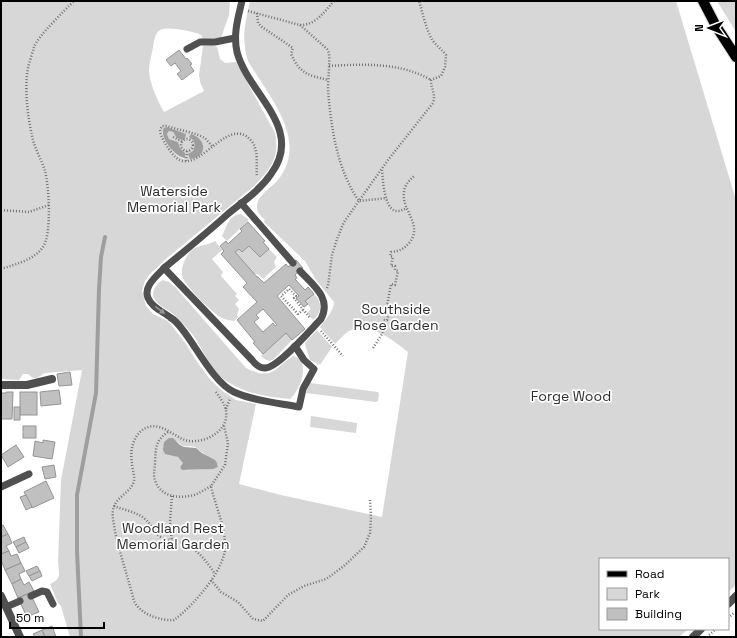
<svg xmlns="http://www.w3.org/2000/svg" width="737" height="638" font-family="'Space Grotesk',sans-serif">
	<rect width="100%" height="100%" fill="#fff"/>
	<g fill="#d7d7d7" fill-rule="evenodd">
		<path d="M1,1H230L229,15L221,38L203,39L201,35L197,33C189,31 167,26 160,30C155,33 154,41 153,47C152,54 149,63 149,71C150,85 158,101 164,112L204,91L200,82L199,75L203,46L212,45L217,47L220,59L225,63L236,62L275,133C280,157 271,169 254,186L167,258L150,274L145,281L142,291L146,306L153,314L168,321L186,344L195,359L209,378L221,390L236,400L256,404L239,484L281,495L382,517L408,352C393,340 369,321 349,331C344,334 339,340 335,344L320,327C325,320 334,311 334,302L316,280L305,261L264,222L265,220C261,216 256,212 257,205C258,195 272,187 278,180C284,172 288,164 289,155C294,123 263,87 248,61C241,38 245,24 250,1H676L736,200V585L728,592V559H600V629H688L679,637H70L61,606L58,603L50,584C62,578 59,574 58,563L61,480L82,370L45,373L37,378H33L28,374H23L19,380L1,379ZM167,127L185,138L176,135L171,131H169L167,134L169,139L178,142L180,148L184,152V159C174,156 166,142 162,133ZM177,441C183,449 187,445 195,447C198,449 216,462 218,465V467C215,468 189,471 186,470C184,470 182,468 180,467L183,463C181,458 178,457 173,455Z"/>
		<polygon points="717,1 736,1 736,32"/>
		<path d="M241,214L249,220L227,241L222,236C227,227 228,215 241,214Z"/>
		<path d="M215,241L222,250L212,259L223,272L221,276L237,294L235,296L239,300L235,304L239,309L237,315L238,317L234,321C230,320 226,320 222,318C212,313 184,285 182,275C181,267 185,258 190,252C195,245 208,246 215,241Z"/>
		<polygon points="249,246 260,257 269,249 277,257 274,262 276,267 263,279 258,274 254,274 235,252 239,249 242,252"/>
		<path d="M163,280L169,282L176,288L246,368C273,381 273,369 293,356C312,360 300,391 290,399C269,397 246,394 228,382C211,372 204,351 193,335C190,331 187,328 183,324C180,320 176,316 172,313C167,309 159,306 155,300C150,293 156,283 163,280Z"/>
		<path d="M314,294C322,302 323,312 313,320L307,313L311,309L305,301Z"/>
		<path d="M317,330L332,347L320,365L310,360C309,355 305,347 305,343Z"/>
		<polygon points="286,333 292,340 274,359 270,361 266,360 261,356 263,354"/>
		<polygon points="310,383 378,392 379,394 378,401 376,402 306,393"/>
		<polygon points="311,416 357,423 356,433 310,427"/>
	</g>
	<g fill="#9e9e9e">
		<path d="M167,127L186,134L185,139L182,140L177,138L173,132L169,131L167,134L169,139L178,142L180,148L185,153V158C176,158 158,136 164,128Z"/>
		<path d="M191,134C207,139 208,157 190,159L188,154L193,151L195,145L193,140L189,137Z"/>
		<polygon points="169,438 173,438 180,445 184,447 196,448 202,453 215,460 217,463 218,467 213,469 182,470 180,467 183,463 178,457 165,454 163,450 164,442"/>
	</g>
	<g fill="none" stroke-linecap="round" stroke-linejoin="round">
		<polyline stroke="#9e9e9e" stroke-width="4" points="81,637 77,551 77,495 96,393 99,289 101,257 105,237"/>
	</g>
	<g fill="#c0c0c0" stroke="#949494" fill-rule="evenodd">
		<polygon points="179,50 186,59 187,58 192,64 190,65 194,71 182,80 177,74 181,71 175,63 171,66 166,60"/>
		<path d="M248,222L265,241L263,242L269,249L260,257L249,246L242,252L239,249L235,252L257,277H258L264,283L286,264L288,267L296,260L303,268L295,275L297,278L295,279L305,290L308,287L314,294L305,301L308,304L304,307L296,298L299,296L289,285L277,296L305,329L292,340L286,333L263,354L253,343L255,342L237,320L257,302L243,287L247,283L221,254L224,251L220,246L226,241L228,244L242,231L240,229ZM263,309L277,325L275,326L273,323L263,332L254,322L259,318L256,315Z"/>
		<polygon points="70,372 72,385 59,386 57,374"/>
		<polygon points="59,390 61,404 41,406 40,392"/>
		<polygon points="6,392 13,392 12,419 1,419 1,393 6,393"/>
		<rect x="20" y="392" width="17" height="23"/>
		<rect x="14" y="407" width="6" height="13"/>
		<rect x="23" y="426" width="13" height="12"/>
		<polygon points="43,440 55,442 52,459 33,456 35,441 43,443"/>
		<polygon points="16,445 24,457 8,467 1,455"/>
		<polygon points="54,465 56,477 45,479 42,467"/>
		<polygon points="46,481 54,498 32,508 24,492"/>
		<polygon points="26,495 32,507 26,510 20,497"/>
		<polygon points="3,525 8,534 1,537 1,526"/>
		<polygon points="8,534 12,543 6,546 9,551 1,554 1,537"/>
		<polygon points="24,537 26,542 16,547 13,542"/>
		<polygon points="26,542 29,548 19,553 16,547"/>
		<polygon points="9,551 11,556 17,554 21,563 5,570 1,560 1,554"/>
		<polygon points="21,563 25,571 19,574 21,579 12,584 5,570"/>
		<polygon points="37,566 40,571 29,576 26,571"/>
		<polygon points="40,571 42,576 32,581 29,576"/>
		<polygon points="21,579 24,585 29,582 34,591 18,598 12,584"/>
		<polygon points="30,593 39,612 27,617 18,598"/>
		<polygon points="52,626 56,637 45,637 42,630"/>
		<polygon points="42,630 45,637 35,637 33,634"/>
	</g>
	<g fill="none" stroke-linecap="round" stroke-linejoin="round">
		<defs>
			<polyline id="primary" points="703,1 716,26 736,57"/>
		</defs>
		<use href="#primary" stroke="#dbdbdb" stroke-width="12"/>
		<g stroke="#727272" stroke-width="2.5" stroke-dasharray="1 2" stroke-linecap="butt">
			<path d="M248,11L300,25C316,25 324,12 334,1"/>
			<path d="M257,13L258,23L262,27L293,48L291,54C300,74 308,75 328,80"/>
			<path d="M300,25L327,49L329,53C330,65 328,77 328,90C331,127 337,170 359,201L387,198"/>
			<path d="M329,66C364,64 400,62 431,80"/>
			<polyline points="173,137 183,142"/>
			<circle cx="187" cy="145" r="6"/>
			<path d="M212,146L205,138L196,134L166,126H162L160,130C161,138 166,145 171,152C194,184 221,121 246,136C250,139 254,143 255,148C258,157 256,167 257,176"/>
			<polyline points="186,161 187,151"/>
			<path d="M382,170C383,181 384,206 395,211H400L407,208"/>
			<polyline points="1,210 29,212 49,205"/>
			<path d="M1,269C16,264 34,260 43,247C52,234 49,186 45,171C42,161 36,151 33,140C28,119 25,95 27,74C28,65 32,55 34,47C38,36 65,10 74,1"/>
			<path d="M327,288L328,286L332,255L337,239L344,222L388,160L433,103C436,94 431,89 431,80L441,76L445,67L446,55C442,50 437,46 433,41C426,30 423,14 419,1"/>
			<polyline points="303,310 298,314 281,296 289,289 296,296 294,298 310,318"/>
			<polyline points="321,331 343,356"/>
			<path d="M373,348L382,334L384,325L382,324L383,320H387L391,306H387L391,284L395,285L398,271L395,270V266H391L393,257L390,256L391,252C400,251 404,249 410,242C423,224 401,210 404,192C404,186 409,181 414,176"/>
			<path d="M216,392C220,398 225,404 226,411C229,430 207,443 189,441C178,439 170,430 159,427C152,425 145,427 140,432C132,440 130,453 132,463C132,469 135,475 134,481C131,493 115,497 113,510C112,517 114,524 115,531C120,555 128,577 134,601C140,614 160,621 174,620C193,606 228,567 225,543C224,523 215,505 211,486L225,465L228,443L224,426"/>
			<polyline points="226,409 230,399"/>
			<path d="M168,432C155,441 156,448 155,462C155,468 153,474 155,480C160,497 179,499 194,495C200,493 206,489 211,486"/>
			<polyline points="172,496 170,521 172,541"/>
			<path d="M114,506C124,510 137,512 145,519C151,524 153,531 159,536C167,541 174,540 182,543C197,548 207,562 215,574"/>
			<polyline points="211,580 221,592 238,602 253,619 263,621 288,595 304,586 326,579 344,566 364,547 370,533 371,518 370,500"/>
			<polyline points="728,618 734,613"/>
			<polyline points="709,635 716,629"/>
		</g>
		<g stroke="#505050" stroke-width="7">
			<path d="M242,1C238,18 233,34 237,52C248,94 305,128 271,174C260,190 244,201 229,213C208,232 186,250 164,268C157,276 143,286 148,298C152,308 164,312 171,318C175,320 179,325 182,329C196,346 214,383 234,392C254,401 278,403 299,407L303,389L314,369L304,360L295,346"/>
			<polyline points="187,49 200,42 215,42 235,38"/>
			<polyline points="241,203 293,263"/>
			<path d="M164,268L252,360C255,364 260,368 265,368C278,368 311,329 321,319C332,298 313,285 300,271"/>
			<polyline points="1,487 29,474"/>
			<polyline points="31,596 42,591 47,592 53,604"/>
			<polyline points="6,607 20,601"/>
		</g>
		<polyline stroke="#505050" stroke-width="8" points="1,385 27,385 52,379"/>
		<g stroke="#505050" stroke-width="8">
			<polyline points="1,596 20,637"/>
			<polyline points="728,604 736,596"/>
			<polyline points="693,637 701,629"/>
		</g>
		<use href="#primary" stroke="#000" stroke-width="10"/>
	</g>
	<defs><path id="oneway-solid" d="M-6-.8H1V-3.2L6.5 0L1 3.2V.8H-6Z"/></defs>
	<use fill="#969696" href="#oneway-solid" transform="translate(160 310) rotate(36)"/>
	<g text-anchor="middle" stroke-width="3.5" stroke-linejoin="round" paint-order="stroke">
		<g font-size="14" fill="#2e2e2e" stroke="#fff">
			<text x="174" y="196">Waterside<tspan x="174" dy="16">Memorial Park</tspan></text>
			<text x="396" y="314">Southside<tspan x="396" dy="16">Rose Garden</tspan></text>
			<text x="571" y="401">Forge Wood</text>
			<text x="173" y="533">Woodland Rest<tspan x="173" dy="16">Memorial Garden</tspan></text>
		</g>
	</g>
	<rect width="737" height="638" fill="none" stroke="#000000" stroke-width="4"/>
	<rect x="599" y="558" width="130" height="72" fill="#ffffff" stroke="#999999"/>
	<rect x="607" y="571" width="20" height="6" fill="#000000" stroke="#999999"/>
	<text x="635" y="578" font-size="12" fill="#000000">Road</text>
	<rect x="607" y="588" width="20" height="12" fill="#d7d7d7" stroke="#999999"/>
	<text x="635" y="598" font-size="12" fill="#000000">Park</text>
	<rect x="607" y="608" width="20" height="12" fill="#c0c0c0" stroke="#999999"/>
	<text x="635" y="618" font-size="12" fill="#000000">Building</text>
	<g transform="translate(709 28) rotate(270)" stroke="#ffffff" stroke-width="3" paint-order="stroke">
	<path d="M0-3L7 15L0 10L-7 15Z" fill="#000000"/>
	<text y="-6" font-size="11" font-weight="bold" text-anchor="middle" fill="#000000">N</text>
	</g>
	<path d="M10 622v6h94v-6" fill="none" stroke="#000000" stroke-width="2"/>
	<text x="16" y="622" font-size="12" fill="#000000" stroke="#ffffff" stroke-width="3" paint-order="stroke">50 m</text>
</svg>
